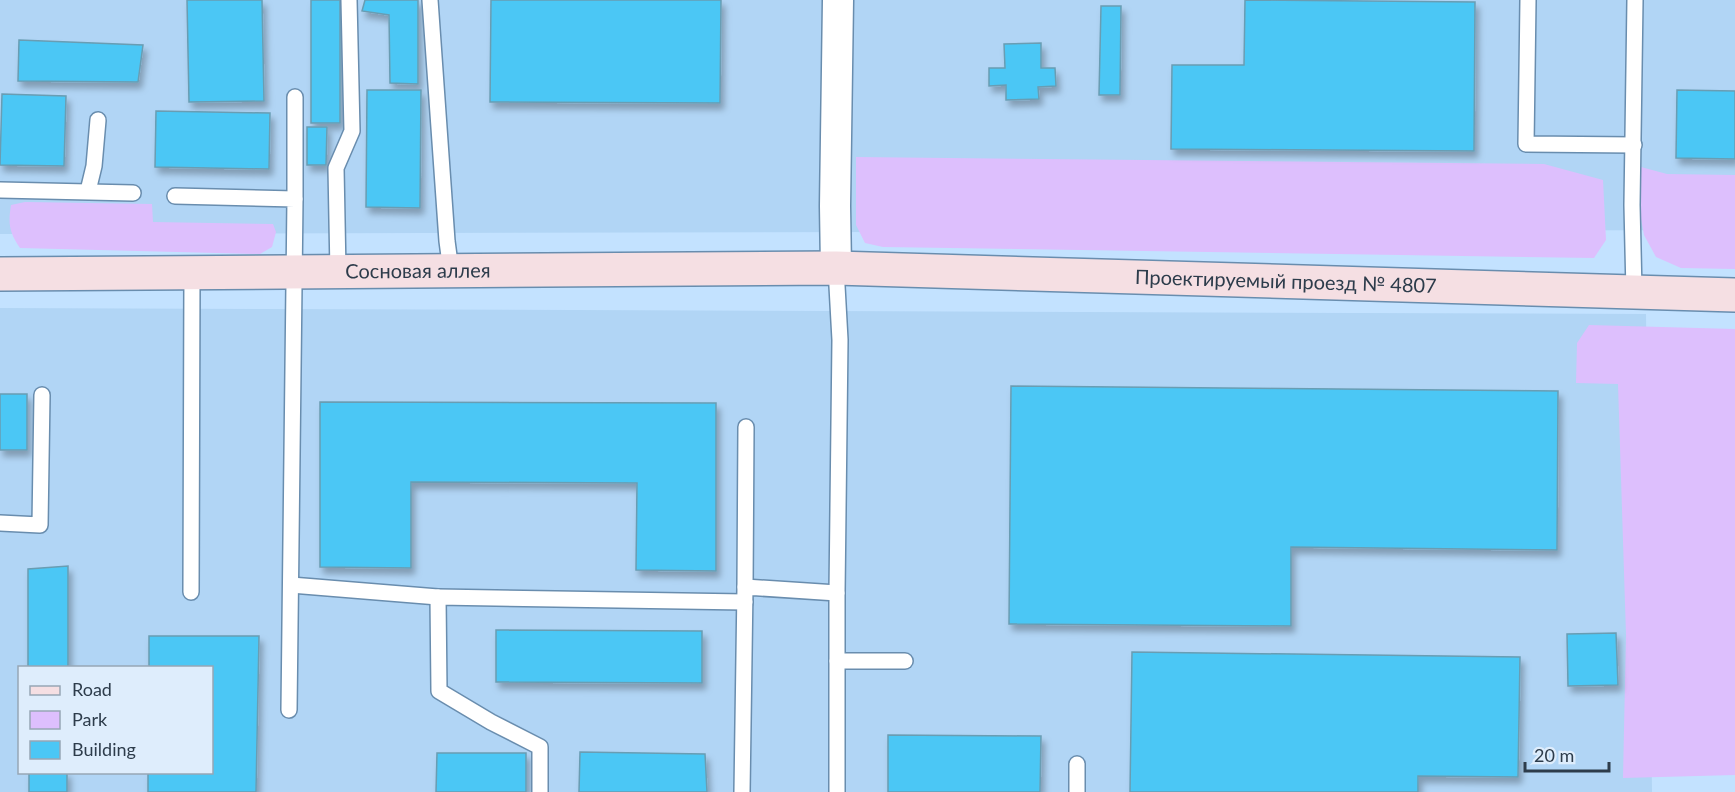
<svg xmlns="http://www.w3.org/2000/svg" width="1735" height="792" font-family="Lato,sans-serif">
	<defs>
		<filter id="shadow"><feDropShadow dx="3.5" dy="6" stdDeviation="3" flood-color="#0004"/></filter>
	</defs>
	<rect width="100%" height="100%" fill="#c3e2ff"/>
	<g fill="#b1d5f5" fill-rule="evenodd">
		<polygon points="0,0 1735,0 1735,230 0,234"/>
		<path d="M0,308L1646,314L1652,792H0ZM20,668H212V772H20Z"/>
	</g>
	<g fill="#ddbffd">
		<polygon points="856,157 1544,164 1603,180 1606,240 1594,258 883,247 865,243 856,225"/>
		<polygon points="1641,167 1667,174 1735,175 1735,269 1681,268 1656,257 1644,235 1638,203"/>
		<path d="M25,202L152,204L153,222L273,224L276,232L272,247L260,254L20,248C9,232 8,224 11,205Z"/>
		<polygon points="1589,325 1735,329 1735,775 1623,778 1626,635 1618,384 1576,383 1577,343"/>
	</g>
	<g fill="#4bc7f5" stroke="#699db3" stroke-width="1.5" filter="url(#shadow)">
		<polygon points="187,0 262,0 264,101 189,102"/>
		<rect x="311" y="0" width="29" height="123"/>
		<polygon points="365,0 418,0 418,84 390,83 389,15 362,11"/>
		<polygon points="491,0 721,0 720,103 490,102"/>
		<polygon points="1245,0 1475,2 1474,151 1171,149 1172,65 1244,65"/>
		<polygon points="1101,6 1121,6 1120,95 1099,95"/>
		<polygon points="19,40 143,45 138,82 18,81"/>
		<polygon points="1041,43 1041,68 1055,68 1056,86 1038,87 1039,99 1006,100 1006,85 989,86 989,68 1005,68 1004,44"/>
		<polygon points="367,90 421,90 420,208 366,207"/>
		<polygon points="1677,90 1735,91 1735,159 1676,158"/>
		<polygon points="2,94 66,96 64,166 0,165"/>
		<polygon points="156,111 270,113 269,169 155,167"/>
		<polygon points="307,127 327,127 326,165 307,165"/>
		<polygon points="1011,386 1558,391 1557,550 1291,547 1291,626 1009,624"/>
		<rect x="0" y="394" width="27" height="56"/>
		<polygon points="320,402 716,403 716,571 636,570 637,483 411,482 411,568 320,567"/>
		<polygon points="68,566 68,668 28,668 28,569"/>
		<polygon points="496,630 702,631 702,683 496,682"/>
		<polygon points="1616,633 1618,685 1568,686 1567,634"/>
		<polygon points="149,636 259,636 256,792 148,792 148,772 212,772 212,668 149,668"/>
		<polygon points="1132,652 1520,657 1518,777 1418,776 1418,792 1130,792"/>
		<polygon points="888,735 1041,736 1040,792 888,792"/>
		<polygon points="580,752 705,754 707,792 579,792"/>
		<polygon points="437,753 526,753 526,792 436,792"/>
		<rect x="29" y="772" width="38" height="20"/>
	</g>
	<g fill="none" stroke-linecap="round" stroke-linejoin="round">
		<defs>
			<g id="service">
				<polyline points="430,0 447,241 451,271"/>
				<polyline points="1528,0 1526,144 1634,145"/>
				<polyline points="0,190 133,193"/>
				<polyline points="88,191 94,166 98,120"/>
				<polyline points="175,196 295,199 289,710"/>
				<polyline points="295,199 295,97"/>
				<polyline points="836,268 840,340 837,593 837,792"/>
				<polyline points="338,272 336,168 352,131 349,0"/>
				<polyline points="1634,292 1632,205 1635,0"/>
				<polyline points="0,523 40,525 42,395"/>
				<polyline points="291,585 438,597"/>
				<polyline points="745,587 746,427"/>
				<polyline points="191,592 192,273"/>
				<polyline points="837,661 905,661"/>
				<polyline points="540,792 540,747 491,722 439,691 438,597 745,602"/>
				<polyline points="742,792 745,587 837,593"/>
				<polyline points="1077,792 1077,764"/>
			</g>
			<polyline id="minor" points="836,268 835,206 838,0"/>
			<g id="secondary">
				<path id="s1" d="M0,274L836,268L1735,295"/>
			</g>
		</defs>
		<use href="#service" stroke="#698dae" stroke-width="18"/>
		<use href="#minor" stroke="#698dae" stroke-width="33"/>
		<use href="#secondary" stroke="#698dae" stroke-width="36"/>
		<use href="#service" stroke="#fff" stroke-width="15"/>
		<use href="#minor" stroke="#fff" stroke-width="30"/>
		<use href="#secondary" stroke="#f5dfe3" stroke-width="33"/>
	</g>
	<g text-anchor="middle" stroke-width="4.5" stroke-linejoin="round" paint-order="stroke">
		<g font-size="20" fill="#2d3c4b" stroke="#deedfc">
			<text dy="7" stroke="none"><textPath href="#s1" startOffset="418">Сосновая аллея</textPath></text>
			<text dy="7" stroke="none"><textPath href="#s1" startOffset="1286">Проектируемый проезд № 4807</textPath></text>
		</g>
	</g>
	<rect x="18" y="666" width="195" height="108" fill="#deedfc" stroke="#97a6b5" stroke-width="1.5"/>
	<rect x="30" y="686" width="30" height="9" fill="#f5dfe3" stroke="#97a6b5" stroke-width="1.5"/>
	<text x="72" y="696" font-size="18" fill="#2d3c4b">Road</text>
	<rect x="30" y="711" width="30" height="18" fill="#ddbffd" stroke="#97a6b5" stroke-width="1.5"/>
	<text x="72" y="726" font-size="18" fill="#2d3c4b">Park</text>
	<rect x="30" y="741" width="30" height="18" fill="#4bc7f5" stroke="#97a6b5" stroke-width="1.5"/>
	<text x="72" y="756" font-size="18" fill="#2d3c4b">Building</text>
	<path d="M1525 762v9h84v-9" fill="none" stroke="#2d3c4b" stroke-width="3"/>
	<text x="1534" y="762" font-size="18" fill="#2d3c4b" stroke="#deedfc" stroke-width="4.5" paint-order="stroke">20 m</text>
</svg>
